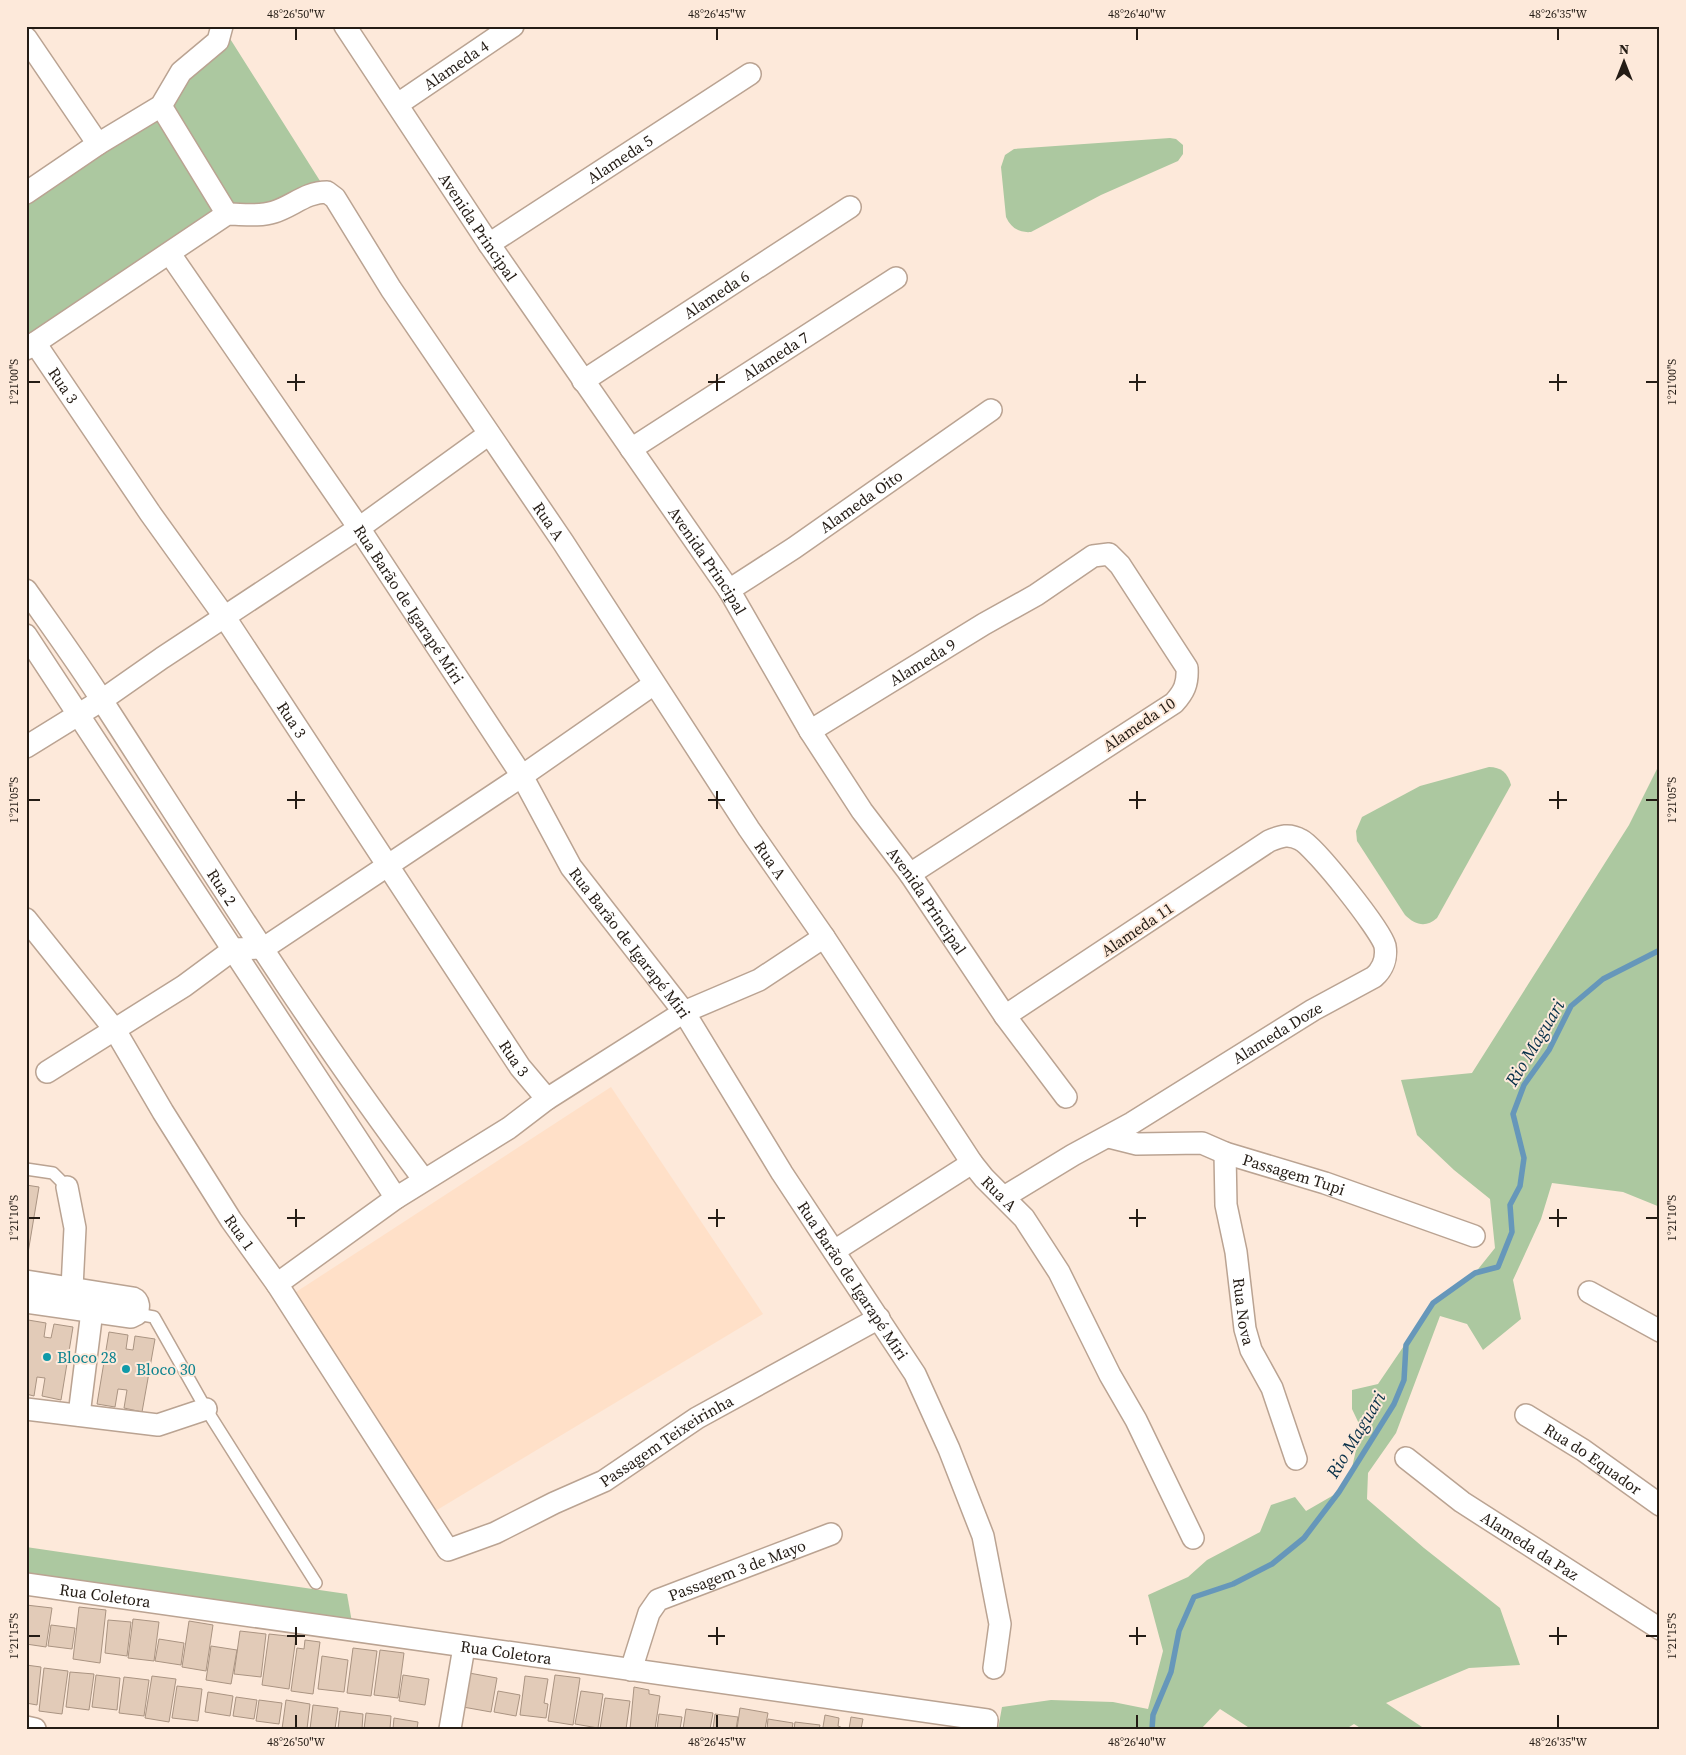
<svg xmlns="http://www.w3.org/2000/svg" width="1686" height="1755" font-family="'Source Serif 4',serif">
	<rect width="100%" height="100%" fill="#fde9da"/>
	<polygon fill="#ffe0c8" points="611,1087 763,1314 432,1513 293,1294"/>
	<g fill="#acc8a0">
		<polygon points="222,26 327,192 227,214 26,349 26,193 161,106"/>
		<path d="M1170,138L1176,139L1183,145V154L1178,161L1101,195L1031,232C1019,233 1011,228 1006,217L1001,167L1005,155L1014,149Z"/>
		<polygon points="1660,763 1660,1207 1623,1192 1552,1183 1541,1219 1513,1280 1521,1319 1483,1350 1467,1324 1440,1316 1396,1433 1368,1473 1367,1499 1424,1548 1500,1608 1520,1665 1469,1668 1386,1703 1425,1729 1362,1729 1354,1724 1346,1729 1251,1729 1220,1709 1201,1729 998,1729 1002,1707 1051,1700 1113,1702 1148,1709 1163,1651 1148,1595 1188,1577 1207,1560 1260,1532 1271,1505 1295,1497 1306,1511 1339,1492 1351,1472 1361,1428 1352,1409 1352,1390 1378,1384 1433,1303 1475,1273 1495,1248 1490,1199 1454,1170 1417,1135 1401,1080 1472,1073 1629,825"/>
		<path d="M1489,767C1501,767 1508,773 1511,785L1437,918C1426,928 1415,925 1405,915L1357,841L1356,831L1362,817L1420,786Z"/>
		<polygon points="26,1547 347,1594 353,1628 26,1578"/>
	</g>
	<g fill="none" stroke-linecap="round" stroke-linejoin="round">
		<polyline stroke="#6697ba" stroke-width="5.5" points="1152,1729 1153,1715 1171,1672 1179,1631 1194,1597 1233,1584 1272,1564 1304,1538 1339,1492 1394,1404 1404,1380 1406,1345 1433,1303 1475,1273 1498,1267 1512,1232 1510,1205 1520,1186 1524,1158 1513,1114 1524,1085 1549,1050 1571,1006 1603,979 1660,950"/>
	</g>
	<g fill="#e2cbb8" stroke="#aa9482">
		<polygon points="26,1185 39,1187 27,1259 26,1259"/>
		<polygon points="28,1320 46,1323 44,1337 51,1338 54,1324 73,1327 61,1400 42,1396 45,1378 37,1377 34,1396 26,1394"/>
		<polygon points="109,1332 128,1335 126,1349 133,1350 135,1336 155,1339 142,1412 124,1408 127,1390 118,1389 115,1407 97,1404"/>
		<polygon points="26,1605 52,1608 46,1647 26,1644"/>
		<polygon points="79,1607 106,1610 100,1663 73,1659"/>
		<polygon points="133,1619 159,1622 154,1661 128,1658"/>
		<polygon points="108,1620 131,1622 127,1656 105,1653"/>
		<polygon points="189,1621 213,1625 206,1671 182,1667"/>
		<polygon points="51,1625 75,1628 72,1649 48,1646"/>
		<polygon points="240,1631 266,1634 261,1677 234,1674"/>
		<polygon points="269,1634 296,1637 289,1689 262,1685"/>
		<polygon points="159,1639 184,1643 181,1665 155,1661"/>
		<polygon points="305,1640 320,1642 313,1694 291,1691 297,1648 304,1649"/>
		<polygon points="211,1646 237,1650 231,1684 206,1680"/>
		<polygon points="353,1648 377,1651 371,1696 347,1693"/>
		<polygon points="380,1650 404,1653 398,1698 374,1695"/>
		<polygon points="322,1656 348,1660 344,1692 318,1689"/>
		<polygon points="26,1665 41,1667 37,1705 26,1703"/>
		<polygon points="44,1668 68,1671 62,1714 39,1711"/>
		<polygon points="70,1672 94,1674 89,1710 66,1707"/>
		<polygon points="469,1673 497,1678 491,1712 463,1707"/>
		<polygon points="96,1675 120,1678 117,1710 92,1707"/>
		<polygon points="403,1675 429,1679 425,1705 399,1701"/>
		<polygon points="555,1675 580,1678 573,1725 548,1721"/>
		<polygon points="152,1676 176,1679 169,1722 145,1718"/>
		<polygon points="525,1676 548,1679 544,1703 548,1704 546,1718 520,1715"/>
		<polygon points="124,1677 149,1680 144,1716 119,1713"/>
		<polygon points="177,1686 202,1689 198,1721 172,1718"/>
		<polygon points="634,1687 649,1690 649,1694 660,1696 655,1729 630,1729"/>
		<polygon points="498,1691 520,1695 516,1716 494,1712"/>
		<polygon points="581,1691 603,1694 598,1728 575,1724"/>
		<polygon points="208,1692 233,1696 230,1716 205,1712"/>
		<polygon points="236,1697 257,1700 254,1719 233,1716"/>
		<polygon points="605,1698 630,1701 626,1729 600,1729"/>
		<polygon points="259,1700 282,1703 279,1724 256,1721"/>
		<polygon points="286,1700 310,1704 307,1729 282,1729"/>
		<polygon points="313,1705 338,1708 335,1729 310,1729"/>
		<polygon points="740,1708 768,1713 765,1729 737,1729"/>
		<polygon points="686,1709 713,1713 710,1729 683,1729"/>
		<polygon points="340,1711 363,1714 362,1729 338,1729"/>
		<polygon points="366,1713 391,1716 390,1729 364,1729"/>
		<polygon points="659,1714 682,1717 680,1729 657,1729"/>
		<polygon points="715,1714 738,1717 736,1729 713,1729"/>
		<polygon points="825,1715 839,1718 838,1726 845,1729 825,1729 823,1727"/>
		<polygon points="851,1717 863,1719 861,1729 849,1729"/>
		<polygon points="394,1718 418,1722 417,1729 393,1729"/>
		<polygon points="768,1719 793,1723 792,1729 767,1729"/>
		<polygon points="795,1722 820,1725 819,1729 794,1729"/>
	</g>
	<g fill="none" stroke-linecap="round" stroke-linejoin="round">
		<defs>
			<g id="service">
				<polyline points="26,1169 53,1173 67,1187"/>
				<polyline points="137,1314 154,1317 206,1409 316,1583"/>
			</g>
			<g id="minor">
				<path id="s1" d="M345,26L489,244L729,590L810,731L862,811L910,874L1005,1016L1066,1097"/>
				<polyline points="26,38 98,144"/>
				<path id="s2" d="M398,104L513,26"/>
				<polyline points="161,106 227,214"/>
				<polyline points="26,193 98,144 161,106 181,72 218,41 222,26"/>
				<path id="s3" d="M489,244L750,74"/>
				<path id="s4" d="M170,254L359,528L522,776L571,867L684,1012L782,1173L915,1374L949,1449L983,1536L1000,1624L994,1668"/>
				<path id="s5" d="M35,343L150,513L224,616L520,1067L547,1099"/>
				<path id="s6" d="M26,349L227,214C242,214 259,217 274,212C293,206 306,192 327,192L335,198L391,289L563,542L749,829L824,937L972,1163L984,1178L1024,1218L1059,1272L1110,1375L1136,1420L1193,1538"/>
				<path id="s7" d="M583,381L850,207"/>
				<path id="s8" d="M631,449L896,278"/>
				<path id="s9" d="M26,590C52,627 79,664 103,702C207,863 309,1027 424,1180"/>
				<path id="s10" d="M729,590L794,548L991,410"/>
				<polyline points="26,635 396,1198"/>
				<path id="s11" d="M810,731L984,624L1036,595L1093,556L1109,554L1120,565L1187,668C1188,684 1184,692 1174,703L910,874"/>
				<polyline points="26,747 102,700 162,658 359,528 489,434"/>
				<path id="s12" d="M26,919L115,1030L163,1112L231,1220L277,1284L448,1550L495,1533L554,1503L604,1481L697,1418L879,1318"/>
				<polyline points="47,1072 184,986 234,949 264,948 522,776 654,684"/>
				<path id="s13" d="M1109,1137L1137,1144L1202,1143L1225,1153L1325,1183L1474,1236"/>
				<path id="s14" d="M1225,1153L1226,1205L1236,1252L1245,1329L1251,1350L1272,1388L1296,1459"/>
				<polyline points="67,1187 75,1228 72,1288"/>
				<path id="s15" d="M1004,1197L1073,1155L1132,1123L1313,1010L1374,977C1383,969 1387,958 1385,946C1381,930 1315,847 1301,840C1289,833 1281,836 1269,841L1005,1016"/>
				<polyline points="834,1251 972,1163"/>
				<path d="M26,1281L133,1298C140,1301 139,1308 137,1314L131,1317L26,1302"/>
				<polyline points="277,1284 396,1198 509,1128 547,1099 684,1012 759,980 824,937"/>
				<polyline points="1589,1292 1660,1331"/>
				<polyline points="26,1409 158,1425 206,1409"/>
				<polyline points="79,1415 92,1311"/>
				<path id="s16" d="M1526,1415L1583,1450L1660,1505"/>
				<path id="s17" d="M1406,1458L1462,1502L1660,1629"/>
				<path id="s18" d="M26,1584L987,1720L986,1729"/>
				<path id="s19" d="M631,1670L649,1613L658,1600L831,1534"/>
				<polyline points="26,1727 35,1729"/>
				<polyline points="450,1729 464,1647"/>
			</g>
		</defs>
		<use href="#service" stroke="#baa392" stroke-width="14"/>
		<use href="#minor" stroke="#baa392" stroke-width="24"/>
		<use href="#service" stroke="#fff" stroke-width="11"/>
		<use href="#minor" stroke="#fff" stroke-width="21"/>
	</g>
	<path fill="none" stroke="#241c15" stroke-width="2" d="M296,28V40M717,28V40M1137,28V40M1558,28V40M296,374V391M717,374V391M1137,374V391M1558,374V391M28,382H40M287,382H305M708,382H725M1129,382H1146M1549,382H1567M1646,382H1658M296,791V809M717,791V809M1137,791V809M1558,791V809M28,800H40M287,800H305M708,800H725M1129,800H1146M1549,800H1567M1646,800H1658M296,1209V1227M717,1209V1227M1137,1209V1227M1558,1209V1227M28,1218H40M287,1218H305M708,1218H725M1129,1218H1146M1549,1218H1567M1646,1218H1658M296,1627V1645M717,1627V1645M1137,1627V1645M1558,1627V1645M28,1636H40M287,1636H305M708,1636H725M1129,1636H1146M1549,1636H1567M1646,1636H1658M296,1715V1728M717,1715V1728M1137,1715V1728M1558,1715V1728"/>
	<g fill="#0f9aa8" stroke="#fde9da" stroke-width="2">
		<circle cx="47" cy="1357" r="5"/>
		<circle cx="126" cy="1369" r="5"/>
	</g>
	<g text-anchor="middle" stroke-width="4" stroke-linejoin="round" paint-order="stroke">
		<g font-size="16" fill="#241c15" stroke="#fde9da">
			<text dy="6" stroke="none"><textPath href="#s2" startOffset="70">Alameda 4</textPath></text>
			<text dy="6" stroke="none"><textPath href="#s3" startOffset="156">Alameda 5</textPath></text>
			<text dy="6" stroke="none"><textPath href="#s1" startOffset="241">Avenida Principal</textPath></text>
			<text dy="6" stroke="none"><textPath href="#s7" startOffset="159">Alameda 6</textPath></text>
			<text dy="6" stroke="none"><textPath href="#s8" startOffset="172">Alameda 7</textPath></text>
			<text dy="6" stroke="none"><textPath href="#s5" startOffset="51">Rua 3</textPath></text>
			<text dy="6" stroke="none"><textPath href="#s10" startOffset="159">Alameda Oito</textPath></text>
			<text dy="6" stroke="none"><textPath href="#s6" startOffset="744">Rua A</textPath></text>
			<text dy="6" stroke="none"><textPath href="#s1" startOffset="646">Avenida Principal</textPath></text>
			<text dy="6" stroke="none"><textPath href="#s4" startOffset="424">Rua Barão de Igarapé Miri</textPath></text>
			<text dy="6" stroke="none"><textPath href="#s11" startOffset="132">Alameda 9</textPath></text>
			<text dy="6" stroke="none"><textPath href="#s5" startOffset="456">Rua 3</textPath></text>
			<text transform="translate(1139 724) rotate(-34)" y="6">Alameda 10</text>
			<text dy="6" stroke="none"><textPath href="#s6" startOffset="1149">Rua A</textPath></text>
			<text dy="6" stroke="none"><textPath href="#s9" startOffset="356">Rua 2</textPath></text>
			<text dy="6" stroke="none"><textPath href="#s1" startOffset="1051">Avenida Principal</textPath></text>
			<text transform="translate(1137 929) rotate(-34)" y="6">Alameda 11</text>
			<text dy="6" stroke="none"><textPath href="#s4" startOffset="829">Rua Barão de Igarapé Miri</textPath></text>
			<text dy="6" stroke="none"><textPath href="#s15" startOffset="319">Alameda Doze</textPath></text>
			<text dy="6" stroke="none"><textPath href="#s5" startOffset="861">Rua 3</textPath></text>
			<text dy="6" stroke="none"><textPath href="#s13" startOffset="191">Passagem Tupi</textPath></text>
			<text dy="6" stroke="none"><textPath href="#s6" startOffset="1554">Rua A</textPath></text>
			<text dy="6" stroke="none"><textPath href="#s12" startOffset="380">Rua 1</textPath></text>
			<text dy="6" stroke="none"><textPath href="#s4" startOffset="1234">Rua Barão de Igarapé Miri</textPath></text>
			<text dy="6" stroke="none"><textPath href="#s14" startOffset="160">Rua Nova</textPath></text>
			<text dy="6" stroke="none"><textPath href="#s12" startOffset="1005">Passagem Teixeirinha</textPath></text>
			<text dy="6" stroke="none"><textPath href="#s16" startOffset="80">Rua do Equador</textPath></text>
			<text dy="6" stroke="none"><textPath href="#s17" startOffset="152">Alameda da Paz</textPath></text>
			<text dy="6" stroke="none"><textPath href="#s19" startOffset="160">Passagem 3 de Mayo</textPath></text>
			<text dy="6" stroke="none"><textPath href="#s18" startOffset="80">Rua Coletora</textPath></text>
			<text dy="6" stroke="none"><textPath href="#s18" startOffset="485">Rua Coletora</textPath></text>
		</g>
		<g font-size="16" fill="#0d838f" stroke="#fde9da" text-anchor="start">
			<text x="57" y="1363">Bloco 28</text>
			<text x="136" y="1375">Bloco 30</text>
		</g>
		<g font-size="18" font-style="italic" fill="#062f48" stroke="#fde9da">
			<text transform="translate(1535 1043) rotate(-59)" y="6">Rio Maguari</text>
			<text transform="translate(1356 1435) rotate(-59)" y="6">Rio Maguari</text>
		</g>
	</g>
	<rect width="1686" height="1755" fill="none" stroke="#fde9da" stroke-width="55"/>
	<g transform="translate(1624 62)" stroke="#fde9da" stroke-width="4" paint-order="stroke">
	<path d="M0-4L9 19L0 12L-9 19Z" fill="#241c15"/>
	<text y="-8" font-size="14" font-weight="bold" text-anchor="middle" fill="#241c15">N</text>
	</g>
	<rect x="28" y="28" width="1630" height="1700" fill="none" stroke="#241c15" stroke-width="2"/>
	<g font-size="12" text-anchor="middle" fill="#241c15">
		<text x="296" y="18">48°26'50"W</text>
		<text x="717" y="18">48°26'45"W</text>
		<text x="1137" y="18">48°26'40"W</text>
		<text x="1558" y="18">48°26'35"W</text>
		<text transform="translate(14 382) rotate(-90)" y="4">1°21'00"S</text>
		<text transform="translate(1672 382) rotate(-90)" y="4">1°21'00"S</text>
		<text transform="translate(14 800) rotate(-90)" y="4">1°21'05"S</text>
		<text transform="translate(1672 800) rotate(-90)" y="4">1°21'05"S</text>
		<text transform="translate(14 1218) rotate(-90)" y="4">1°21'10"S</text>
		<text transform="translate(1672 1218) rotate(-90)" y="4">1°21'10"S</text>
		<text transform="translate(14 1636) rotate(-90)" y="4">1°21'15"S</text>
		<text transform="translate(1672 1636) rotate(-90)" y="4">1°21'15"S</text>
		<text x="296" y="1746">48°26'50"W</text>
		<text x="717" y="1746">48°26'45"W</text>
		<text x="1137" y="1746">48°26'40"W</text>
		<text x="1558" y="1746">48°26'35"W</text>
	</g>
</svg>
